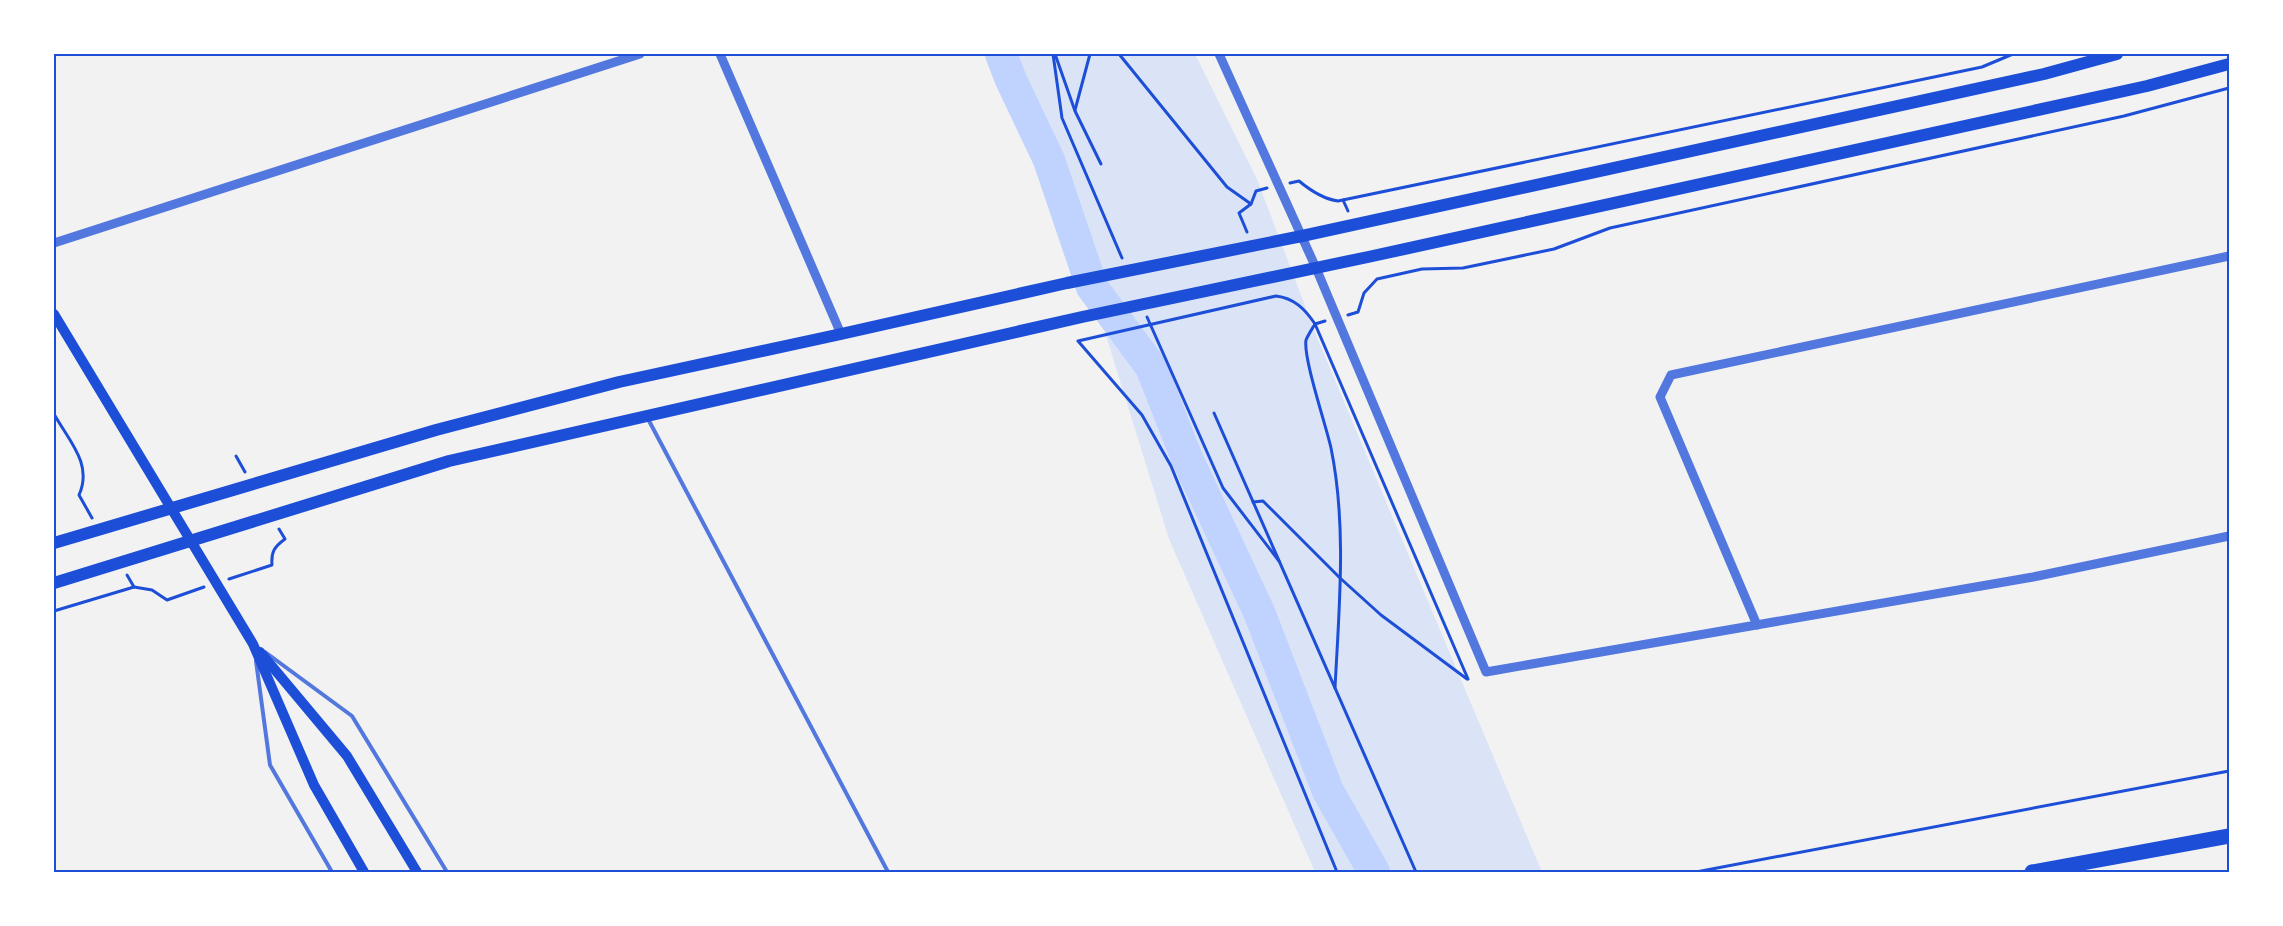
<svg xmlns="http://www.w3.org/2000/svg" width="2283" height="926" font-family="Spectral,serif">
	<rect width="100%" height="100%" fill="#f2f2f2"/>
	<polygon fill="#dbe4f7" points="999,54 1195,54 1257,179 1316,335 1542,872 1315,872 1169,539 1081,255"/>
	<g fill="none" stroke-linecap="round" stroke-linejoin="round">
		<polyline stroke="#bfd3fe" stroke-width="32" points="1001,54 1011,80 1049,160 1092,287 1151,367 1186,456 1259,612 1328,791 1374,872"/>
		<g stroke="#1d4ed8" stroke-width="3">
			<polyline points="1053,54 1062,118 1122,258"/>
			<polyline points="1055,54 1075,111 1101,164"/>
			<polyline points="1119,54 1227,187 1251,204"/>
			<polyline points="1075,110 1090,54"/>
			<path d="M1290,183L1299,181C1311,191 1323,199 1338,201L1982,67L2013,54"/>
			<polyline points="1343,200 1348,211"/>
			<polyline points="1247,232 1239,213 1251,204 1256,191 1267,188"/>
			<polyline points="1348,315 1358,312 1364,293 1377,279 1422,269 1463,268 1554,249 1610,228 2124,116 2229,88"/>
			<polyline points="1147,317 1223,488 1279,561"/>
			<path d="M1325,321L1315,324C1312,329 1308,335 1306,340C1303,358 1326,425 1331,448C1347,526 1339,609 1335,688"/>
			<polyline points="1214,413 1416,872"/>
			<path d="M54,414C69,441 93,464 79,495L92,518"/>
			<polyline points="236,456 245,472"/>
			<polyline points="1253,502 1263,501 1340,578 1381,615 1467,679"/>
			<polyline points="127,575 134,587"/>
			<path d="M229,579L272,565C271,552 274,547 285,539L279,529"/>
			<polyline points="54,611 134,587 152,590 167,600 204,587"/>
			<path d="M1337,872L1171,466L1142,415L1078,341L1276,296C1294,298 1305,309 1315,324L1468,679"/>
			<polyline points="1696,872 2229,771"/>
		</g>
		<g stroke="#5277de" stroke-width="4">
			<polyline points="647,417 888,872"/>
			<polyline points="265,652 352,716 447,872"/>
			<polyline points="256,661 270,765 332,872"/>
		</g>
		<g stroke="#5277de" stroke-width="9">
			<polyline points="720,54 841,334"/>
			<polyline points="1219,54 1316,268 1486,672 2033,577 2229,536"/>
			<polyline points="54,243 640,54"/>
			<polyline points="1757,625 1660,397 1671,375 2229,256"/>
		</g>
		<g stroke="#1d4ed8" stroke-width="10">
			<polyline points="54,314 253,644 314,785 364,872"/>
			<polyline points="260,652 347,756 417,872"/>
		</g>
		<g stroke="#1d4ed8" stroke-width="12">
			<polyline points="54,543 436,430 619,382 841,334 1067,283 1302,236 2044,74 2117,54"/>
			<polyline points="54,583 449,461 1082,317 1368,257 2147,86 2229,64"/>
		</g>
		<polyline stroke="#1d4ed8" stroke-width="15" points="2032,872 2229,836"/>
	</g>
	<rect width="2283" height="926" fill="none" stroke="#ffffff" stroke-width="110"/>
	<rect x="55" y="55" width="2173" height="816" fill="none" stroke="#1d4ed8" stroke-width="2"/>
</svg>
